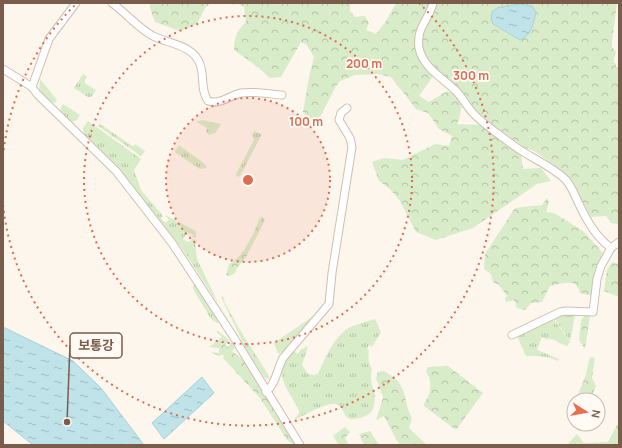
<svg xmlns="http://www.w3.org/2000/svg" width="622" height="448" font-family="Manrope,'Noto Sans KR',sans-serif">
	<defs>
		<pattern id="grass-tufts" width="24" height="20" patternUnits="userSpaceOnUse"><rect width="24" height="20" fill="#d8ecc9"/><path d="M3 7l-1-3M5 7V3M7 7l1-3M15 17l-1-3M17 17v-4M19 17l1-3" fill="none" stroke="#b4c2a5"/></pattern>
		<pattern id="forest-crowns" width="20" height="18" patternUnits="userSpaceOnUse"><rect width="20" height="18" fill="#d8ecc9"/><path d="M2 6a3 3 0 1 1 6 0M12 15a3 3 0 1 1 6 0" fill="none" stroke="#b4c2a5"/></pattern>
		<pattern id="water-ripples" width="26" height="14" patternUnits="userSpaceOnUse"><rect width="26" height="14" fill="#bfe3e8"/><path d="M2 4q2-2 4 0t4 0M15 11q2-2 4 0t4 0" fill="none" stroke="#a0bbbe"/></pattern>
	</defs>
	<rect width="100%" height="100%" fill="#fdf6ec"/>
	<g fill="url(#grass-tufts)">
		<polygon points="83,74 87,77 85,80 85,83 96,90 91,97 88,97 74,88"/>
		<polygon points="40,79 57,100 55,103 50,102 39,91"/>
		<polygon points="63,104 80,115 77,120 72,122 70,121 60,112 61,107"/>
		<polygon points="88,121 141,159 134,170 141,190 163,216 161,218 165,223 169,220 165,215 196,231 196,238 192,237 193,235 187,232 183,240 189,242 192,239 195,240 197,259 219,305 183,250 128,180 84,135 83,128"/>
		<polygon points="100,124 131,145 134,146 135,144 145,151 141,156 98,126"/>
		<polygon points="254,131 262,134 240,176 237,177 236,174 254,140 252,135"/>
		<polygon points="178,146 180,146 205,164 207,168 200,169 176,153 175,152"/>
		<polygon points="329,272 327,304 286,350 278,354 274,343 312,317 324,304"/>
		<polygon points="196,284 220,321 217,323 211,319 194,291 193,286"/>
		<polygon points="223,296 225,303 237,325 269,376 269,379 265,378 246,349 224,303 221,297"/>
		<polygon points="563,314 575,314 575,316 570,341 554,318"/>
		<polygon points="553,318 570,342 567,346 557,342 557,341 554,340 554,339 552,340 549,338 548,340 542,337 537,350 559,359 558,361 547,357 537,356 526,336 537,356 526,356 517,336"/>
		<path d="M375,319L381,332L372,347L369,345L367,349L369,351C368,358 368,362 372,369C368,385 378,392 374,405C373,411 370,414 365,416C339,427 348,407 336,404C327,402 301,417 293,421L299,413V411C293,396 275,378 284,361C286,357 289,354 292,350L298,354L300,350L308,346L302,365L308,374L314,375L318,374C323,362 333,341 342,333C350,325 365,322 375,319Z"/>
	</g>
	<g fill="url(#forest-crowns)">
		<polygon points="150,3 211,3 205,8 197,24 180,31 155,22 150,8"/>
		<path d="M226,3H354L350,5V11L355,17L365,16L369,23L366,30L376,34L386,21L396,3H430L418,29L416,49L421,64L433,76L419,96L429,102L447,91C465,97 463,109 457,124L482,125L521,155L523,169L541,168L551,181L537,184L473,228L436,240L416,232L400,201L390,189L379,181L372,162L384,158L403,160L435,144L449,146L452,136L439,129L428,113L416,109L391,77L378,74L355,75L340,81L336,86L321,115L315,121L308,118L303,112L309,77L314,57L307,45L301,42L281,77L270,78L259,68L234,50C234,38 237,30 246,22L244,7L237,3L234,5Z"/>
		<polygon points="435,3 617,3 612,42 612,47 616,52 614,59 614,62 616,64 616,67 619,68 619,224 611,223 606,216 591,217 571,181 562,171 536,152 524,147 492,124 476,110 455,85 438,71 424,54 422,41 423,30"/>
		<polygon points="202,120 221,124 215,133 209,135 206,132 207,128 197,122"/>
		<polygon points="547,198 549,202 546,212 554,213 583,231 603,253 596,270 593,296 580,293 579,289 574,283 563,283 550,286 542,302 531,303 525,310 517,308 514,300 506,302 505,298 507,296 499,285 493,282 491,274 484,269 485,254 515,208 542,205"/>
		<path d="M261,216L265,220L245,259L237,268L235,273L230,276L226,275L229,264C246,255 253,233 261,216Z"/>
		<polygon points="612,262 619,264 619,297 604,291 607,270"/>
		<polygon points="585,315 590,316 585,349 579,340 581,320"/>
		<polygon points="218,331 229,340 225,345 228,347 231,342 235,348 232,351 244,361 296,445 294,445 287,440 260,398 223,358 224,356 222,354 220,356 212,353 212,352 219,353 219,348 209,347 222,337 216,332"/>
		<polygon points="590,357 595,358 592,378 596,386 590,400 576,400 585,377"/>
		<path d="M448,366L483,393L456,430L424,406C424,401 426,401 428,397C432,388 431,379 426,371L428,367Z"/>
		<path d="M384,371C391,375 399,380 402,388C407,398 406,409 412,418L409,428L427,445H400L396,439L384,416L376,420L382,401L383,397L376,378L378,372Z"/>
		<polygon points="619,421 619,445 567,445 577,434 584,443 608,442"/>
		<polygon points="345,427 350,432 345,438 349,445 339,445 333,436"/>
		<polygon points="370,431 379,445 364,445 359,434"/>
	</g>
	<g fill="url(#water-ripples)" stroke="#a5d3da">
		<path d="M519,4L532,6L536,12C534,23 531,36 520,40L493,24L491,19L492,12L497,8Z"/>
		<polygon points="3,327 73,361 101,388 144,445 33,445 3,421"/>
		<polygon points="202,377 214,393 164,439 152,423"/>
	</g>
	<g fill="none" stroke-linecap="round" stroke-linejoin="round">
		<defs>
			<g id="street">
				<path d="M112,3C126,13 138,28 153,36C167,43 190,45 198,60C206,72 199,88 208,101C221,105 228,96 241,93C253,91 269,94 282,95"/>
				<path d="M433,3C429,20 416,27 419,48C423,67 441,77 454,89C462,96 466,106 473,113C484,125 500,135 513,145C530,158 551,165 566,180C572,187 575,196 579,204C587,221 596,237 611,248L619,242"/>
				<polyline points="3,69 32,87 37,94 116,171 172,243 233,336 300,445"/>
				<polyline points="32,87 49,39 76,3"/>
				<polyline points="512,335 560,312 566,311 593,312 597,279 601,266 611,248"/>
				<path d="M266,392C276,384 277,369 283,358L329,304L332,273L352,147L350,138L339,120L341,113L347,108"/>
			</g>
		</defs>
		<use href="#street" stroke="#d1beb0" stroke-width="9"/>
		<use href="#street" stroke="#fff" stroke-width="7"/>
	</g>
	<circle cx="248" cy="180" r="82" fill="#dc6d51" fill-opacity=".12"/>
	<g fill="none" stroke="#dc6d51" stroke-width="2" stroke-dasharray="2 4">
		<circle cx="248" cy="180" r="82"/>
		<circle cx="248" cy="180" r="164"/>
		<path d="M3 156A246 246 0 0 1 77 3M419 3A246 246 0 1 1 3 204"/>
	</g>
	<circle cx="248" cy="180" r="6" fill="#dc6d51" stroke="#fffaf3" stroke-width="2"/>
	<g font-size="12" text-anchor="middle" font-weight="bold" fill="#dc6d51" stroke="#fffaf3" stroke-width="3.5" stroke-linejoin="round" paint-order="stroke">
		<text x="364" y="68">200 m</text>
		<text x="471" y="80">300 m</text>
		<text x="306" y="126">100 m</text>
	</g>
	<path fill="none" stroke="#7a5c4d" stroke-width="1.5" d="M67 422L70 345"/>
	<circle fill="#7a5c4d" stroke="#fffaf3" stroke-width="1.5" cx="67" cy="422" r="4"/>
	<rect fill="#fffaf3" stroke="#7a5c4d" stroke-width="1.5" x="70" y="333" width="52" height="25" rx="4"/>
	<g font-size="13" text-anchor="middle" font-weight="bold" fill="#7a5c4d">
		<text x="96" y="350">보통강</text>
	</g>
	<rect width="622" height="448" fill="none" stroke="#7a5c4d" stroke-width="8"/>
	<g transform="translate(586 412) rotate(101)"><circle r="19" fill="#fffaf3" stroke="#cabbb1"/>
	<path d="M0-3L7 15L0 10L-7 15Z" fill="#e76f51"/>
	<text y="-6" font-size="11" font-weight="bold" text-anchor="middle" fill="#7a5c4d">N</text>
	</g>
</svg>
